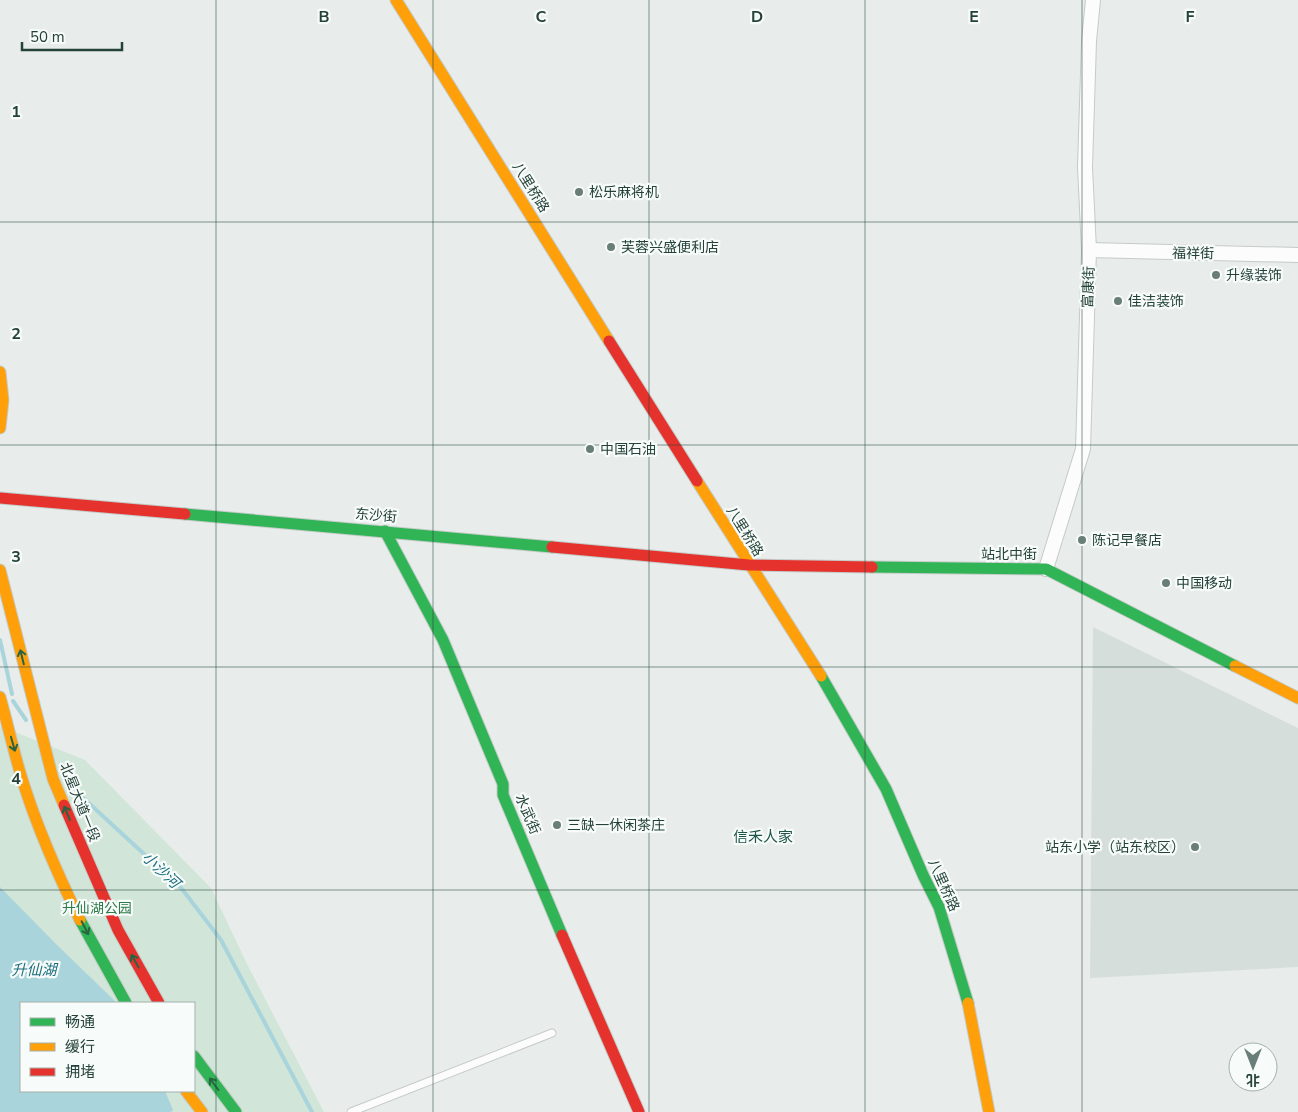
<svg xmlns="http://www.w3.org/2000/svg" width="1298" height="1112" font-family="'Nunito Sans','Noto Sans SC',sans-serif">
	<rect width="100%" height="100%" fill="#e8edeb"/>
	<polygon fill="#d6dedb" points="1093,627 1298,728 1298,967 1090,978"/>
	<path fill="#d1e6d8" fill-rule="evenodd" d="M0,726L85,760L211,888L247,964L324,1112H0ZM21,1003H194V1091H21Z"/>
	<polygon fill="#a9d4db" points="0,887 57,945 117,1003 21,1003 21,1091 165,1091 173,1110 171,1112 0,1112"/>
	<g fill="none" stroke-linecap="round" stroke-linejoin="round">
		<g stroke="#a9d4db" stroke-width="4">
			<polyline points="0,640 12,694"/>
			<polyline points="13,701 26,720"/>
			<polyline points="64,773 80,795 182,889 221,940 312,1112"/>
		</g>
		<defs>
			<polyline id="lane" points="351,1112 552,1033"/>
			<g id="street">
				<polyline points="1089,250 1298,255"/>
				<polyline points="1046,569 1083,449 1089,250 1085,167 1089,41 1093,0"/>
			</g>
			<g id="fast">
				<polyline points="185,514 552,547"/>
				<polyline points="385,531 443,640 503,784 503,795 562,935"/>
				<polyline points="872,567 1046,569 1235,666"/>
				<polyline points="821,676 886,789 923,875 939,907 968,1003"/>
				<polyline points="80,920 126,1003"/>
				<polyline points="194,1056 236,1112"/>
			</g>
			<g id="slow">
				<polyline points="396,0 609,341"/>
				<polyline points="0,372 3,400 0,428"/>
				<polyline points="697,481 821,676"/>
				<polyline points="0,570 53,779 64,805"/>
				<polyline points="1235,666 1298,698"/>
				<path d="M0,697C8,725 14,754 23,782C38,830 58,875 80,920"/>
				<polyline points="968,1003 989,1112"/>
				<polyline points="186,1091 202,1112"/>
			</g>
			<g id="jam">
				<polyline points="609,341 697,481"/>
				<polyline points="0,498 185,514"/>
				<polyline points="552,547 749,565 872,567"/>
				<polyline points="64,805 118,930 159,1003"/>
				<polyline points="562,935 639,1112"/>
			</g>
		</defs>
		<use href="#lane" stroke="#c5cac8" stroke-width="9"/>
		<use href="#street" stroke="#c5cac8" stroke-width="16"/>
		<use href="#fast" stroke="#c3cbc8" stroke-width="13"/>
		<use href="#slow" stroke="#c3cbc8" stroke-width="13"/>
		<use href="#jam" stroke="#c3cbc8" stroke-width="13"/>
		<use href="#lane" stroke="#fcfcfc" stroke-width="7"/>
		<use href="#street" stroke="#fcfcfc" stroke-width="14"/>
		<use href="#fast" stroke="#30b455" stroke-width="11"/>
		<use href="#slow" stroke="#ff9f0a" stroke-width="11"/>
		<use href="#jam" stroke="#e5322d" stroke-width="11"/>
	</g>
	<defs><path id="oneway-shaft" d="M-6 0H5M1.5-3L5.5 0L1.5 3" fill="none" stroke-width="1.6" stroke-linecap="round" stroke-linejoin="round" transform="scale(1.25)"/></defs>
	<g stroke="#286442">
		<use href="#oneway-shaft" transform="translate(22 657) rotate(-104)"/>
		<use href="#oneway-shaft" transform="translate(13 744) rotate(74)"/>
		<use href="#oneway-shaft" transform="translate(67 813) rotate(-113)"/>
		<use href="#oneway-shaft" transform="translate(85 928) rotate(63)"/>
		<use href="#oneway-shaft" transform="translate(135 961) rotate(-119)"/>
		<use href="#oneway-shaft" transform="translate(214 1084) rotate(-127)"/>
	</g>
	<path fill="none" stroke="#24423a" stroke-width="1" stroke-opacity="0.55" d="M216,0V1112M433,0V1112M649,0V1112M865,0V1112M1082,0V1112M0,222H1298M0,445H1298M0,667H1298M0,890H1298"/>
	<g fill="#697e78" stroke="#f7fbf9" stroke-width="2">
		<circle cx="579" cy="192" r="5"/>
		<circle cx="611" cy="247" r="5"/>
		<circle cx="1216" cy="275" r="5"/>
		<circle cx="1118" cy="301" r="5"/>
		<circle cx="590" cy="449" r="5"/>
		<circle cx="1082" cy="540" r="5"/>
		<circle cx="1166" cy="583" r="5"/>
		<circle cx="557" cy="825" r="5"/>
		<circle cx="1195" cy="847" r="5"/>
	</g>
	<g text-anchor="middle" stroke-width="4.5" stroke-linejoin="round" paint-order="stroke">
		<g font-size="14" fill="#24423a" stroke="#f7fbf9">
			<text transform="translate(531 187) rotate(58)" y="5">八里桥路</text>
			<text transform="translate(1193 253) rotate(1)" y="5">福祥街</text>
			<text transform="translate(1088 287) rotate(-88)" y="5">富康街</text>
			<text transform="translate(376 515) rotate(5)" y="5">东沙街</text>
			<text transform="translate(745 531) rotate(58)" y="5">八里桥路</text>
			<text x="1009" y="559">站北中街</text>
			<text transform="translate(80 802) rotate(68)" y="5">北星大道一段</text>
			<text transform="translate(528 814) rotate(67)" y="5">水武街</text>
			<text transform="translate(944 885) rotate(66)" y="5">八里桥路</text>
		</g>
		<g font-size="14" fill="#24423a" stroke="#f7fbf9" text-anchor="start">
			<text x="589" y="197">松乐麻将机</text>
			<text x="621" y="252">芙蓉兴盛便利店</text>
			<text x="1226" y="280">升缘装饰</text>
			<text x="1128" y="306">佳洁装饰</text>
			<text x="600" y="454">中国石油</text>
			<text x="1092" y="545">陈记早餐店</text>
			<text x="1176" y="588">中国移动</text>
			<text x="567" y="830">三缺一休闲茶庄</text>
			<text x="1185" y="852" text-anchor="end">站东小学（站东校区）</text>
		</g>
		<g font-size="14" fill="#2d7a4b" stroke="#f7fbf9">
			<text x="97" y="913">升仙湖公园</text>
		</g>
		<g font-size="15" fill="#1f5548" stroke="#f7fbf9">
			<text x="763" y="842">信禾人家</text>
		</g>
		<g font-size="15" font-style="italic" fill="#1c6f80" stroke="#f7fbf9">
			<text transform="translate(161 870) rotate(43)" y="5">小沙河</text>
			<text x="34" y="975">升仙湖</text>
		</g>
	</g>
	<g font-size="16" text-anchor="middle" font-weight="bold" fill="#24423a" stroke="#f7fbf9" stroke-width="4.5" stroke-linejoin="round" paint-order="stroke">
		<text x="324" y="22">B</text>
		<text x="541" y="22">C</text>
		<text x="757" y="22">D</text>
		<text x="974" y="22">E</text>
		<text x="1190" y="22">F</text>
		<text x="16" y="117">1</text>
		<text x="16" y="339">2</text>
		<text x="16" y="562">3</text>
		<text x="16" y="784">4</text>
	</g>
	<rect x="20" y="1002" width="175" height="90" fill="#f7fbf9" stroke="#a3b1ad"/>
	<rect x="30" y="1018" width="25" height="8" fill="#30b455" stroke="#a3b1ad"/>
	<text x="65" y="1027" font-size="15" fill="#24423a">畅通</text>
	<rect x="30" y="1043" width="25" height="8" fill="#ff9f0a" stroke="#a3b1ad"/>
	<text x="65" y="1052" font-size="15" fill="#24423a">缓行</text>
	<rect x="30" y="1068" width="25" height="8" fill="#e5322d" stroke="#a3b1ad"/>
	<text x="65" y="1077" font-size="15" fill="#24423a">拥堵</text>
	<g transform="translate(1253 1067) rotate(180)"><circle r="24" fill="#f7fbf9" stroke="#a3b1ad"/>
	<path d="M0-4L9 19L0 12L-9 19Z" fill="#697e78"/>
	<text y="-8" font-size="14" font-weight="bold" text-anchor="middle" fill="#24423a">北</text>
	</g>
	<path d="M22 42v8h100v-8" fill="none" stroke="#24423a" stroke-width="2.5"/>
	<text x="30" y="42" font-size="15" fill="#24423a" stroke="#f7fbf9" stroke-width="4" paint-order="stroke">50 m</text>
</svg>
